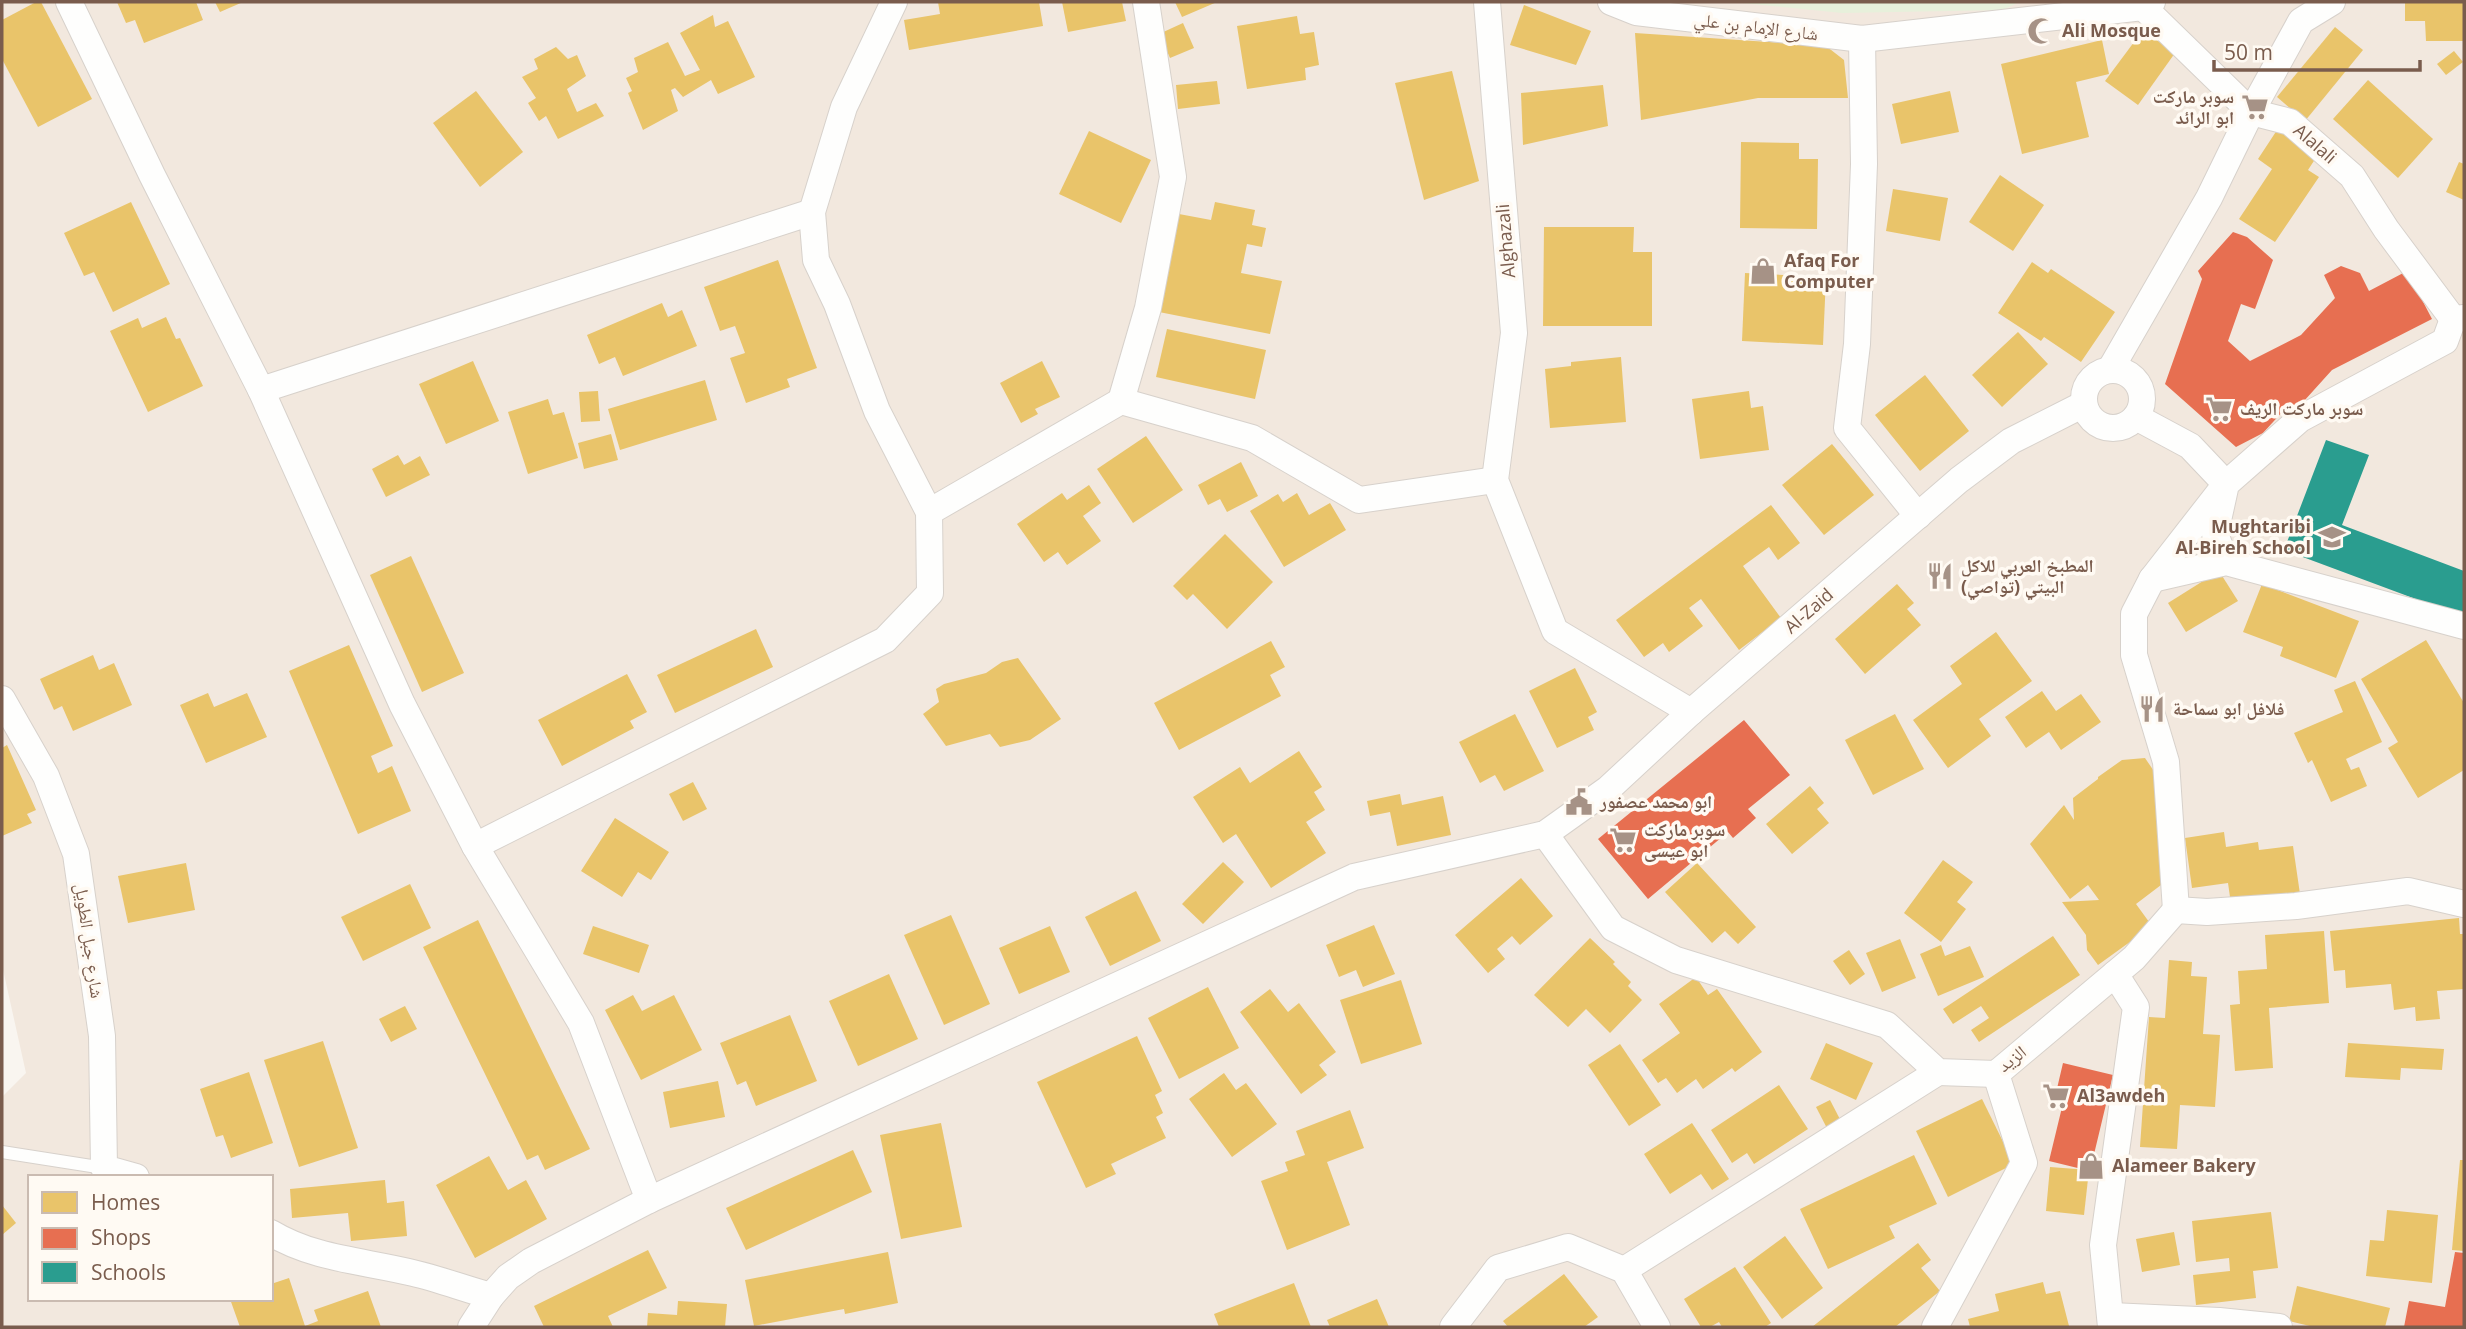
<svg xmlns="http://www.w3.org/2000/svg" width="2466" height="1329" font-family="'Open Sans','Noto Naskh Arabic',sans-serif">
	<rect width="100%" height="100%" fill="#f9f5f0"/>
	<path fill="#f2e8de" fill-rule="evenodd" d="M2,2H2464V1327H8L2,1325V1097L26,1073L2,965ZM30,1177H271V1299H30Z"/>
	<polygon fill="#e7f0db" points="1732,2 2019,2 2003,10 1842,13"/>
	<g fill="#e9c46a">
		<polygon points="36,2 41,2 92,99 38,127 2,59 2,20"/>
		<polygon points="117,2 196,2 203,20 144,43 135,20 126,23"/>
		<polygon points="215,2 243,2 220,12"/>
		<polygon points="938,2 1039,2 1043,26 909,50 904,20 940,14"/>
		<polygon points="1062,2 1122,2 1126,21 1068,32"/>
		<polygon points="1175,2 1217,2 1182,17"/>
		<polygon points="2405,2 2464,2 2464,41 2426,41 2425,21 2405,21"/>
		<polygon points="1524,5 1591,31 1576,65 1510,45"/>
		<polygon points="713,15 715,27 728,21 755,77 718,94 711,80 683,97 675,88 671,90 678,111 643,130 628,93 632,91 626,78 638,72 634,58 668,42 685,76 700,70 680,33"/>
		<polygon points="1297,16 1300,34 1314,32 1319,65 1305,68 1306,80 1247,89 1237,26"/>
		<polygon points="1183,23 1194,48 1170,58 1159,34"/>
		<polygon points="2335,27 2363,50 2305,121 2277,97"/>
		<polygon points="2143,30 2175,53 2138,105 2105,81"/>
		<polygon points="1635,33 1826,46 1844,60 1848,98 1758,98 1641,120"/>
		<polygon points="2102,40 2109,74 2076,82 2089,137 2022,154 2001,64"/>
		<polygon points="556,47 568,59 577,55 586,76 567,89 577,112 596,103 604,116 558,139 546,116 539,121 528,103 536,98 522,77 538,69 534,59"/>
		<polygon points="2454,51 2463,62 2446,75 2437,64"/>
		<polygon points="1452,71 1479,181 1424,200 1395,83"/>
		<polygon points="2368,80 2433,139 2398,178 2333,119"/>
		<polygon points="1217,81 1220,104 1178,109 1176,85"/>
		<polygon points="1603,85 1608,126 1523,145 1521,93"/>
		<polygon points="476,91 523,152 480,187 433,123"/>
		<polygon points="1950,91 1959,132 1901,144 1892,104"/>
		<polygon points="2281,124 2321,150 2308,170 2319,177 2275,242 2239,219 2272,169 2258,159"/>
		<polygon points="1089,131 1151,160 1121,223 1059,194"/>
		<polygon points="1741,142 1799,143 1799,159 1818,159 1817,229 1740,228"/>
		<polygon points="2459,162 2464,164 2464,200 2446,192"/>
		<polygon points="2000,175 2044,205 2013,251 1969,222"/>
		<polygon points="1893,189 1948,198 1940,241 1886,231"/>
		<polygon points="131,202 170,284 113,312 94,272 84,276 64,233"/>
		<polygon points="1215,202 1255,210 1252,225 1266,228 1262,247 1247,244 1241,273 1282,281 1270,334 1159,312 1179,214 1211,220"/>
		<polygon points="1544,227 1634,227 1633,252 1652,252 1652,326 1543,326"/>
		<polygon points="778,260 817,368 787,379 790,387 746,403 730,358 745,353 735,326 720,331 704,287"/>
		<polygon points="2032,262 2048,273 2051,269 2115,312 2081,362 2044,337 2041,341 1998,313"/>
		<polygon points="1745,273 1826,277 1823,345 1742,341"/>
		<polygon points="662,303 668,317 682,310 697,346 623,376 615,357 599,364 587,335"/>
		<polygon points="166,317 176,339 180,338 203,386 148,412 110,331 138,318 142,328"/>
		<polygon points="1167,329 1266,350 1255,399 1156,377"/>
		<polygon points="2018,332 2048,364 2002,407 1972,375"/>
		<polygon points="1621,357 1626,422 1550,428 1545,369 1571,366 1571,362"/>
		<polygon points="473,361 499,421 446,444 419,384"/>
		<polygon points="1042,361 1060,397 1035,409 1038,414 1021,423 1000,383"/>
		<polygon points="1925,375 1969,431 1920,471 1875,415"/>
		<polygon points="705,380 717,420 620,450 608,409"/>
		<polygon points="598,391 600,421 581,422 579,392"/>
		<polygon points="1749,391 1751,408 1763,406 1769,450 1700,459 1692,399"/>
		<polygon points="548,399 553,415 564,412 578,458 528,474 508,412"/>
		<polygon points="611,434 618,460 584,469 578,443"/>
		<polygon points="1146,436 1183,490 1133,523 1097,469"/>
		<polygon points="1832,444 1874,495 1824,535 1782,485"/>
		<polygon points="398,455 404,465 420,456 430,475 386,497 372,469"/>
		<polygon points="1241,462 1258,496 1227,512 1220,499 1208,505 1198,485"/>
		<polygon points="1089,485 1101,503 1083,516 1101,541 1067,565 1058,552 1044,562 1017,524 1062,493 1067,500"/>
		<polygon points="1297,493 1309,515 1330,503 1346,530 1284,567 1250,511 1278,494 1283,502"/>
		<polygon points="1771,505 1800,543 1778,560 1769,547 1743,566 1781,618 1739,650 1701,599 1689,608 1703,626 1669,652 1663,643 1644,657 1616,620"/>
		<polygon points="1225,534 1273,582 1227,629 1193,594 1187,600 1173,586"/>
		<polygon points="411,556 464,673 422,692 370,575"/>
		<polygon points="2219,571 2238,601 2186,632 2168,603"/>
		<polygon points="1897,584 1914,603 1907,609 1921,625 1865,674 1835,639"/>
		<polygon points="2262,584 2359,621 2336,678 2280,656 2283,647 2243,632"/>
		<polygon points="756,629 773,667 675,713 657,675"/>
		<polygon points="1996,632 2032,681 1979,719 1991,736 1948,768 1913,720 1962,684 1950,666"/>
		<polygon points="2426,640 2464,703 2464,770 2418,798 2388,748 2398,742 2361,679"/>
		<polygon points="1271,641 1285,667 1270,675 1281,696 1179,750 1154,703"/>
		<polygon points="349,645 393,746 371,756 378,773 392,766 411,811 358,834 289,671"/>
		<polygon points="93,655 99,670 114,663 132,705 73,731 62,706 54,710 40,679"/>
		<polygon points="1018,658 1061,719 1030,740 1000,747 990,734 946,746 923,714 939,702 936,689 944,684 986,673 1002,662"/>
		<polygon points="1575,668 1597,712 1588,717 1594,730 1557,748 1529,691"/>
		<polygon points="627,674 647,712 630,721 634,728 562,766 538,720"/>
		<polygon points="2355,681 2382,742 2346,759 2351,770 2359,767 2367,786 2331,802 2312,760 2308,763 2294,733 2343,712 2334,690"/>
		<polygon points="2042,691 2056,711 2081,694 2101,722 2061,750 2049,732 2026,748 2005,717"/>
		<polygon points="208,693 214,707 247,693 267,737 206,763 180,705"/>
		<polygon points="1515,714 1544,771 1504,791 1495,775 1480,783 1459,742"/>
		<polygon points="1895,714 1924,769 1873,795 1845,740"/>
		<polygon points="7,745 36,810 27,814 32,823 2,836 2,748"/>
		<polygon points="1299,751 1322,787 1314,792 1325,810 1306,822 1326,853 1271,888 1236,834 1223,843 1193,797 1240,767 1250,783"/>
		<polygon points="2145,758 2162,783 2156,786 2161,885 2136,904 2152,926 2098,965 2087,950 2086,935 2062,902 2099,900 2088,885 2070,899 2030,844 2064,805 2074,820 2073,798 2098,779 2098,777 2122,760"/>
		<polygon points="693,782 707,809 683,821 669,794"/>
		<polygon points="1810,786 1824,803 1817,809 1829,823 1792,854 1766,824"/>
		<polygon points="1400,794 1402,805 1443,796 1451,835 1397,846 1390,812 1370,816 1367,801"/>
		<polygon points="615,818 669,852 651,880 638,872 622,897 581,871"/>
		<polygon points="2224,832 2226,847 2258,842 2259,850 2293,846 2300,894 2231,904 2228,883 2192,888 2185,838"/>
		<polygon points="1943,860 1973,882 1957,902 1966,909 1941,942 1904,913"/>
		<polygon points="1223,862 1244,882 1203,924 1182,904"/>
		<polygon points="186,863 195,910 128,923 118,876"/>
		<polygon points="1697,863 1756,927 1738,944 1725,931 1712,943 1665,892"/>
		<polygon points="1521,878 1553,916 1520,945 1512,936 1497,949 1505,959 1488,973 1455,935"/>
		<polygon points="410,884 431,928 363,961 341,917"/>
		<polygon points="1136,891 1161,941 1110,966 1085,917"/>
		<polygon points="951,915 990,1004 944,1025 904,935"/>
		<polygon points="2459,918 2460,934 2464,934 2464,989 2437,991 2440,1019 2416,1021 2415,1007 2394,1010 2391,984 2346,988 2345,970 2334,971 2330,931"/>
		<polygon points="478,920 590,1149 545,1170 538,1155 527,1160 423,947"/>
		<polygon points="1374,925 1395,974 1363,987 1356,970 1339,977 1326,945"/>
		<polygon points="593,926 649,945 639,973 583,954"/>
		<polygon points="1050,926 1070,972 1019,994 999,948"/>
		<polygon points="2324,931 2329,1003 2269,1008 2273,1068 2235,1071 2230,1005 2240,1004 2238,971 2267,969 2265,935"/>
		<polygon points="2053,936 2080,975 1979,1042 1971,1030 1989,1018 1981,1006 1953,1024 1943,1009"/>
		<polygon points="1590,938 1615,962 1613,964 1631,982 1628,986 1642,1000 1610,1033 1586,1009 1568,1027 1534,995"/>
		<polygon points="1900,939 1916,978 1882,992 1866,953"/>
		<polygon points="1941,945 1945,956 1970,946 1984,977 1938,996 1920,954"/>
		<polygon points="1849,950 1865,974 1850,985 1833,961"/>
		<polygon points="2169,960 2192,962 2191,976 2207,977 2203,1034 2220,1035 2215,1107 2180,1105 2177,1149 2140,1147 2149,1017 2165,1018"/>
		<polygon points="889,974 918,1039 858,1066 829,1001"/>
		<polygon points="1696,977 1708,995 1717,989 1762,1052 1735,1072 1732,1068 1703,1089 1696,1079 1677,1093 1666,1078 1658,1083 1642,1060 1680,1033 1659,1004"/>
		<polygon points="1401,980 1422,1044 1361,1064 1340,1000"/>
		<polygon points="1208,987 1239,1048 1179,1079 1148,1018"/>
		<polygon points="1270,989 1288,1012 1299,1003 1336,1052 1319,1065 1327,1075 1301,1094 1240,1012"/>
		<polygon points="633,995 642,1011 674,995 702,1050 641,1080 605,1010"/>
		<polygon points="405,1006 417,1029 391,1042 379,1019"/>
		<polygon points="790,1015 817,1081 756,1106 746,1081 737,1085 720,1043"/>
		<polygon points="1137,1036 1162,1091 1155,1095 1163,1113 1156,1117 1166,1138 1111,1164 1116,1174 1086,1188 1037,1082"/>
		<polygon points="323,1041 358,1148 299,1167 264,1060"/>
		<polygon points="1826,1043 1873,1063 1856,1100 1810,1079"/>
		<polygon points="2348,1043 2444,1049 2442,1070 2401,1068 2400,1080 2345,1077"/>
		<polygon points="1620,1044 1661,1105 1629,1126 1588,1065"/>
		<polygon points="249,1072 273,1143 231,1158 223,1135 216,1137 200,1089"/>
		<polygon points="1224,1073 1236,1090 1246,1083 1277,1124 1232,1157 1189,1099"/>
		<polygon points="718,1081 725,1117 670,1128 663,1092"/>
		<polygon points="1779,1085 1808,1129 1754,1164 1747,1153 1732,1163 1711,1130"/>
		<polygon points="1982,1099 2014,1164 1948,1197 1916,1131"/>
		<polygon points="1830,1100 1844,1127 1830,1134 1816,1107"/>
		<polygon points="1350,1110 1364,1148 1327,1162 1350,1225 1287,1250 1261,1181 1288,1171 1285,1162 1305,1155 1296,1131"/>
		<polygon points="941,1123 962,1227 901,1239 880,1135"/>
		<polygon points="1692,1123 1729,1179 1712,1190 1701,1174 1670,1194 1644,1154"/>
		<polygon points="853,1150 872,1192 746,1250 726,1208"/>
		<polygon points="1914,1155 1937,1204 1889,1226 1895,1238 1828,1269 1800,1209"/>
		<polygon points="489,1156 508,1190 526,1180 547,1219 475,1258 436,1185"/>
		<polygon points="2460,1160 2464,1160 2464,1251 2452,1250"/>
		<polygon points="2050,1167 2089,1170 2084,1215 2046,1211"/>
		<polygon points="385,1180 387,1203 404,1201 407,1236 351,1241 348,1213 292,1218 290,1189"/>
		<polygon points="2,1205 16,1223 2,1235"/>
		<polygon points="2387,1210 2438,1215 2432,1283 2366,1276 2370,1240 2384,1241"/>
		<polygon points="2271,1212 2278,1268 2253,1271 2256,1298 2196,1305 2193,1275 2230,1271 2229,1258 2196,1262 2192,1221"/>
		<polygon points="2174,1232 2180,1265 2142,1272 2136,1239"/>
		<polygon points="1785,1236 1823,1288 1782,1319 1743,1267"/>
		<polygon points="1918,1243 1931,1260 1921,1268 1940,1291 1895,1327 1812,1327"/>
		<polygon points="648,1250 667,1288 608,1316 613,1327 544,1327 534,1306"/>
		<polygon points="888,1252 898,1303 845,1314 844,1309 754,1326 745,1280"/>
		<polygon points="1735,1267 1771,1323 1765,1327 1722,1327 1719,1322 1710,1327 1701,1327 1684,1299"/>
		<polygon points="1564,1274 1598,1317 1584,1327 1508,1327 1503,1321"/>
		<polygon points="289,1278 305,1326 318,1321 314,1310 368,1291 381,1327 240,1327 230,1299 271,1299 271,1284"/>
		<polygon points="2043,1282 2046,1294 2060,1291 2069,1326 1970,1327 1968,1319 1999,1311 1995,1294"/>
		<polygon points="1294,1283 1311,1327 1219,1327 1214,1314"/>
		<polygon points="2297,1286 2390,1308 2385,1327 2314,1327 2289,1321"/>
		<polygon points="1377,1299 1389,1327 1330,1327 1327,1320"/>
		<polygon points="678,1301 727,1304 725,1327 647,1327 648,1313 677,1315"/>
	</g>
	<g fill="#e76f51">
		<polygon points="2233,232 2247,237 2273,260 2255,309 2241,304 2228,341 2250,361 2301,335 2335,298 2324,275 2341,266 2360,273 2369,291 2407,271 2432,319 2332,370 2304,401 2284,410 2263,433 2236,447 2165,384 2202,279 2198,271"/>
		<polygon points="1744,720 1790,775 1748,809 1756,818 1733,838 1728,832 1648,899 1598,839"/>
		<polygon points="2063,1063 2113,1075 2090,1171 2049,1161 2064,1099 2055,1097"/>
		<polygon points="2455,1252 2464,1253 2464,1327 2404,1327 2409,1301 2445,1307"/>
	</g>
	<polygon fill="#2a9d8f" points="2326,440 2369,455 2342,525 2464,571 2464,617 2284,550"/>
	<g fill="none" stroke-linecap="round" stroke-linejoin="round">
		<defs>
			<polyline id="service" points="2,1152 104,1168"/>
			<g id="minor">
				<polyline points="69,2 152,175 261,390 402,704 475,846 581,1023 649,1200"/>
				<polyline points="1487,2 1514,333 1495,480 1555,631 1691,712"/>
				<polyline points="1611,2 1636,12 1862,39 2143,7 2152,2"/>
				<polyline points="2143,7 2251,112 2290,122 2352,176 2386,229 2453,319 2464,318"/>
				<polyline points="1862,39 1864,164 1857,344 1847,428 1918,516"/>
				<polyline points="2110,370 2209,198 2251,112 2301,21 2332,2"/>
				<circle cx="2113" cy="399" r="29"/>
				<polyline points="261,390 812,212"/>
				<polyline points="1121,401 1148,308 1173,177 1146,2"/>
				<polyline points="2136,417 2190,446 2226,484 2152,579 2134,614 2134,655 2166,762 2176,910"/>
				<polyline points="929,512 1121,401 1252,438 1359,500 1495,480"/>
				<polyline points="2226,562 2215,534 2226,484 2300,419 2445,341 2453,319"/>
				<polyline points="2152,579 2226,562 2464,626"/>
				<polyline points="2,699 46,776 76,854 102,1036 104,1168 136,1177"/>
				<polyline points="1545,834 1613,928 1676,960 1887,1025 1938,1072 1996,1074 2134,958 2176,910"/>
				<polyline points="475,846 885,640 930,593 929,512 877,411 837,304 816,260 812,212 844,107 894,2"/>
				<polyline points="2176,910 2207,912 2296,906 2408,891 2464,904"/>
				<path d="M271,1233C314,1259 365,1261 413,1273C439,1279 465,1289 491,1296"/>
				<polyline points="1624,1270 1938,1072"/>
				<polyline points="2111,1316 2219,1321 2279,1327"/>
				<polyline points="471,1327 491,1296 508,1277 531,1261 649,1200 1354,877 1545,834 1608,789 1691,712 1959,480 2011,441 2084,404"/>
				<polyline points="1453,1327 1498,1268 1568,1247 1624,1270 1657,1327"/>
				<polyline points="1935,1327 2024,1163 1996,1074"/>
				<polyline points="2111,1327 2103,1245 2136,1007 2115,974"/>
			</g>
		</defs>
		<use href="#service" stroke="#d7d1cb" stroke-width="14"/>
		<use href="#minor" stroke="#d7d1cb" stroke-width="28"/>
		<use href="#service" stroke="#fefefd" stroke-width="12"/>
		<use href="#minor" stroke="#fefefd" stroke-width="26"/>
	</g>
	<defs>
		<symbol id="mosque-bare" viewBox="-9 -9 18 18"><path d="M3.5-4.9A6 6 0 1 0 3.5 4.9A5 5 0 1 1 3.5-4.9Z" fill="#a69286" stroke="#fffaf3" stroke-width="2.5" paint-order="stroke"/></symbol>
		<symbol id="supermarket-bare" viewBox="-9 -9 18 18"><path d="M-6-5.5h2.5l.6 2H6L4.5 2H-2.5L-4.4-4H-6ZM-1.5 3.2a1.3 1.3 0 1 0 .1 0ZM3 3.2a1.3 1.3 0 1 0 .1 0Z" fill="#a69286" stroke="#fffaf3" stroke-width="2.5" paint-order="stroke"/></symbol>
		<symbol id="shop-bare" viewBox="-9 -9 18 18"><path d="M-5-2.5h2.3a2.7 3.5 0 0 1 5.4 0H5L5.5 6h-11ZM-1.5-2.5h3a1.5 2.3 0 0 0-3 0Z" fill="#a69286" stroke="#fffaf3" stroke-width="2.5" paint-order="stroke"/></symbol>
		<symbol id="school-bare" viewBox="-9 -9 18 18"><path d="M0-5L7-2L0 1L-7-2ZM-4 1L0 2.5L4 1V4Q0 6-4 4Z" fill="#a69286" stroke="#fffaf3" stroke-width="2.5" paint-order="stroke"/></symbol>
		<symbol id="restaurant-bare" viewBox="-9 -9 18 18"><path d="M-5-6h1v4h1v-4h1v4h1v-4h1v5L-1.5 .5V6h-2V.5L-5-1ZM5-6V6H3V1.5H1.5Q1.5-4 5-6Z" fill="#a69286" stroke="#fffaf3" stroke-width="2.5" paint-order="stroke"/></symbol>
		<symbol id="civic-bare" viewBox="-9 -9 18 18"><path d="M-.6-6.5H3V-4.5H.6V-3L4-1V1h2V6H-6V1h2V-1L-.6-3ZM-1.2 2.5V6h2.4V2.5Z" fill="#a69286" stroke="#fffaf3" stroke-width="2.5" paint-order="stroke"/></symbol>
	</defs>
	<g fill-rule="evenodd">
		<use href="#mosque-bare" x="2022" y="12" width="38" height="38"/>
		<use href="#supermarket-bare" x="2236" y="88" width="38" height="38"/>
		<use href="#shop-bare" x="1744" y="252" width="38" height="38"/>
		<use href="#supermarket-bare" x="2200" y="390" width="38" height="38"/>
		<use href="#school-bare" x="2313" y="518" width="38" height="38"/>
		<use href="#restaurant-bare" x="1921" y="557" width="38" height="38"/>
		<use href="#restaurant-bare" x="2133" y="690" width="38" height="38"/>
		<use href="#civic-bare" x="1560" y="783" width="38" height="38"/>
		<use href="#supermarket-bare" x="1604" y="821" width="38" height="38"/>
		<use href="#supermarket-bare" x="2037" y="1077" width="38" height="38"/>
		<use href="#shop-bare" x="2072" y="1147" width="38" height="38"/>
	</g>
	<g text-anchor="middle" stroke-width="7" stroke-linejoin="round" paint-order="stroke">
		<g font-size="18" fill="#7a5c4d" stroke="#fffaf3">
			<text transform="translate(1756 27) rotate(7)" y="6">شارع الإمام بن علي</text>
			<text transform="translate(2315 144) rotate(41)" y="6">Alalali</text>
			<text transform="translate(1506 241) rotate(-95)" y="6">Alghazali</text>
			<text transform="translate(1809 611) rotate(-41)" y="6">Al-Zaid</text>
			<text transform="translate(89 941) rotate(82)" y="6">شارع جبل الطويل</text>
			<text transform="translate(2012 1059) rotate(-38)" y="6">الزيد</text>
		</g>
		<g font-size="18" font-weight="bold" fill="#7a5c4d" stroke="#fffaf3" text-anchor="start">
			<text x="2062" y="37">Ali Mosque</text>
			<text x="2234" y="103" text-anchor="end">سوبر ماركت<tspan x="2234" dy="21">ابو الرائد</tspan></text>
			<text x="1784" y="267">Afaq For<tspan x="1784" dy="21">Computer</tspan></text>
			<text x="2240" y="415">سوبر ماركت الريف</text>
			<text x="2311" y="533" text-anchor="end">Mughtaribi<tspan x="2311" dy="21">Al-Bireh School</tspan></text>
			<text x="1961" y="572">المطبخ العربي للاكل<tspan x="1961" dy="21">البيتي (تواصي)</tspan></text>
			<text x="2173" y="715">فلافل ابو سماحة</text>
			<text x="1600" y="808">ابو محمد عصفور</text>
			<text x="1644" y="836">سوبر ماركت<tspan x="1644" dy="21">ابو عيسی</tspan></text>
			<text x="2077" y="1102">Al3awdeh</text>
			<text x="2112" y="1172">Alameer Bakery</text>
		</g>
	</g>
	<rect width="2466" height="1329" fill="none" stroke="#7a5c4d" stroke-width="7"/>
	<rect x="28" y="1175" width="245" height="126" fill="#fffaf3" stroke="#cabbb1" stroke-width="2"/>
	<rect x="42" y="1192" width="35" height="21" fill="#e9c46a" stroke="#cabbb1" stroke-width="2"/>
	<text x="91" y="1210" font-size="21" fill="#7a5c4d">Homes</text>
	<rect x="42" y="1228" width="35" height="21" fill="#e76f51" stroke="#cabbb1" stroke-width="2"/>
	<text x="91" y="1245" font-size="21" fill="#7a5c4d">Shops</text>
	<rect x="42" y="1262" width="35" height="21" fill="#2a9d8f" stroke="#cabbb1" stroke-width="2"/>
	<text x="91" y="1280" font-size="21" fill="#7a5c4d">Schools</text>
	<path d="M2214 60v10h206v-10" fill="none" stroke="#7a5c4d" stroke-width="3.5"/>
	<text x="2224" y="60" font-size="21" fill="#7a5c4d" stroke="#fffaf3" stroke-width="5" paint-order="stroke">50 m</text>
</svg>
